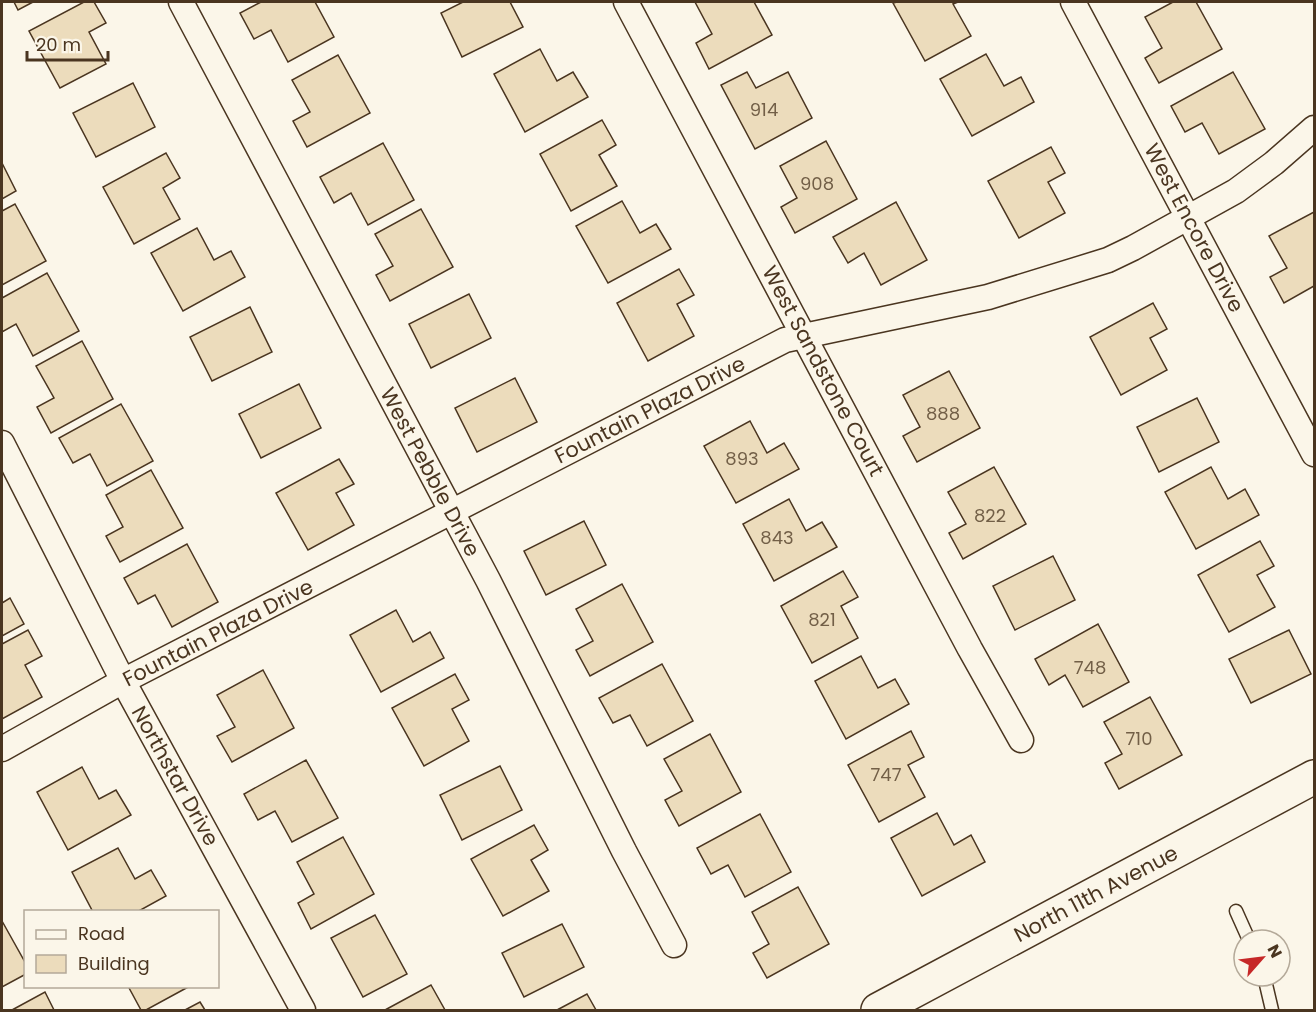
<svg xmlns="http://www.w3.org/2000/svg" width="1316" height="1012" font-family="Poppins,sans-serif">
	<rect width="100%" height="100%" fill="#fbf6e9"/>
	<!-- building -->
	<g fill="#ecdcbc" stroke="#4a3520" stroke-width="1.5">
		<path d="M14,2H33L18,10Z"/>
		<path d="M84,2H94L106,23L89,32L106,64L60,88L29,31Z"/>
		<path d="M261,2H315L334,37L288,62L271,30L254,39L240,13Z"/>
		<path d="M463,2H510L523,27L462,57L441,13Z"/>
		<path d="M695,2H754L772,35L709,69L696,43L712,34Z"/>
		<path d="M897,2H958L953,4L971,36L925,61L893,3Z"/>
		<path d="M1173,2H1196L1222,49L1159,83L1145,58L1162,48L1145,17Z"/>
		<path d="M540,49L557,81L573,72L588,97L525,132L494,74Z"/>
		<path d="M986,54L1004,86L1021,77L1034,102L972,136L940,79Z"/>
		<path d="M338,55L370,113L307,147L293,121L310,112L292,80Z"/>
		<path d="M747,72L756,88L788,72L812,118L755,149L721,85Z"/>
		<path d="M1233,72L1265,129L1219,154L1202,123L1185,132L1171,106Z"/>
		<path d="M133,83L155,127L96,157L73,113Z"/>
		<path d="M602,120L616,145L599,155L617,186L571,211L540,154Z"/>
		<path d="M826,141L857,199L795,233L781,207L797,198L780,166Z"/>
		<path d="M383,143L414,200L368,225L351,193L334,203L320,177Z"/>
		<path d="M1051,147L1065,173L1048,182L1065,213L1019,238L988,181Z"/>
		<path d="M166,153L180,178L163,188L180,219L134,244L103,187Z"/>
		<path d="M2,163L16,191L2,199Z"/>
		<path d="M622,201L640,233L656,224L671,249L608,283L576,226Z"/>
		<path d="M896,202L927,260L881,285L864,253L848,263L833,237Z"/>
		<path d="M15,204L46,261L2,285V211Z"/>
		<path d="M421,209L453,267L390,301L376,275L393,266L375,234Z"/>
		<path d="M1314,212V286L1284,303L1270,277L1287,268L1269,236Z"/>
		<path d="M197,228L214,260L231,251L245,277L183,311L151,253Z"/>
		<path d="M679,269L694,295L677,304L694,336L648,361L617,303Z"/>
		<path d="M47,273L79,331L33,356L16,324L2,332V298Z"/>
		<path d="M469,294L491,338L431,368L409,324Z"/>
		<path d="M1153,303L1167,329L1150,338L1167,370L1121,395L1090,337Z"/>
		<path d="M250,307L272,352L212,381L190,337Z"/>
		<path d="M82,341L113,399L51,433L37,407L54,398L36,366Z"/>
		<path d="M949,371L980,428L917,462L903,436L920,427L903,395Z"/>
		<path d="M515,378L537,422L477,452L455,408Z"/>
		<path d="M299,384L321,428L261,458L239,414Z"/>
		<path d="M1197,398L1219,442L1159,472L1137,427Z"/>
		<path d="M121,404L153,461L107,486L90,454L73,463L59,438Z"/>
		<path d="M750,421L767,453L784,443L799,469L736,503L704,446Z"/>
		<path d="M339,459L354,484L336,493L354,525L308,550L276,493Z"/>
		<path d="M994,467L1026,524L963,559L949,533L966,524L948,492Z"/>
		<path d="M1211,467L1228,499L1245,489L1259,515L1196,549L1165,492Z"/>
		<path d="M151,470L183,528L120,562L106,536L123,527L106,495Z"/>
		<path d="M789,499L806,531L822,522L837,547L774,581L743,524Z"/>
		<path d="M584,521L606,565L546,595L524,551Z"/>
		<path d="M1260,541L1274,566L1257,575L1275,607L1229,632L1198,575Z"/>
		<path d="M187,544L218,602L172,627L155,595L138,604L124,578Z"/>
		<path d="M1053,556L1075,600L1015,630L993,586Z"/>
		<path d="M843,571L858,597L841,606L858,638L812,663L781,606Z"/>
		<path d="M622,584L653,642L590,676L576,650L593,641L576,609Z"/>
		<path d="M10,598L24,624L2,636V603Z"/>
		<path d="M396,610L413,642L430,632L444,658L381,692L350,635Z"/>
		<path d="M1098,624L1129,682L1083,707L1065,675L1049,685L1035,659Z"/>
		<path d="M28,630L42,656L25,665L42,697L2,719V644Z"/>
		<path d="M1289,630L1311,674L1251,703L1229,659Z"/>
		<path d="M861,656L878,688L895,679L909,704L846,739L815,681Z"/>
		<path d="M662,664L693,721L647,746L630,715L613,723L599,698Z"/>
		<path d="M263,670L294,728L232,762L217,736L235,727L217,695Z"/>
		<path d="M455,674L469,700L452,709L469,741L424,766L392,708Z"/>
		<path d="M1150,697L1182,755L1119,789L1105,763L1122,754L1104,722Z"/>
		<path d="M911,731L924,757L908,765L925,797L879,822L848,765Z"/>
		<path d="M710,734L741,792L679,826L665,800L682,791L664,759Z"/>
		<path d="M306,760L338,818L292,842L275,811L258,820L244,794Z"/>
		<path d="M500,766L522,810L462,840L440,795Z"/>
		<path d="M82,767L99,799L116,790L131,815L68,850L37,792Z"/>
		<path d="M937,813L954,845L971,835L985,862L922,896L891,838Z"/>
		<path d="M760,814L791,872L745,897L728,865L711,874L697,848Z"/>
		<path d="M534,825L548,850L531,860L549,891L503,916L471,859Z"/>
		<path d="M343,837L374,894L311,929L298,903L314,894L297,862Z"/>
		<path d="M118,848L135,879L151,870L166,896L137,912H93L72,872Z"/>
		<path d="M798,887L829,944L767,978L753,953L769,944L752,912Z"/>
		<path d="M375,915L407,974L363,997L331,938Z"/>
		<path d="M2,921L26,964V974L2,987Z"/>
		<path d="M562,924L584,967L524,997L502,953Z"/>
		<path d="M431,985L445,1010H385Z"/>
		<path d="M128,986H190L146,1010H141Z"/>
		<path d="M45,992L54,1010H12Z"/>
		<path d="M587,994L596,1010H557Z"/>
		<path d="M200,1002L205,1010H185Z"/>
	</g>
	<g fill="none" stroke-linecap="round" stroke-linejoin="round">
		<defs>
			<g id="lane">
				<path d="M1236,911L1249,940"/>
				<path d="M1264,976L1272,1010"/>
			</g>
			<g id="street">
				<path d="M181,2L488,580L624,851L674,945"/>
				<path d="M626,2L970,649L1021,740"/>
				<path d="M1073,2L1314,454"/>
				<path d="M2,443L123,681L303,1010"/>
				<path d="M2,749L123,681L785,340L988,297L1108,260L1133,248L1236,191L1274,163L1314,128"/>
			</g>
			<path id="secondary" d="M878,1010L1314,777"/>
		</defs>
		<!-- lane casing -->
		<use href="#lane" stroke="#4a3520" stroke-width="15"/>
		<!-- street casing -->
		<use href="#street" stroke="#4a3520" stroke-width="27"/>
		<!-- secondary casing -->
		<use href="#secondary" stroke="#4a3520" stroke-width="36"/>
		<!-- lane -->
		<use href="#lane" stroke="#fbf6e9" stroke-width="12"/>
		<!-- street -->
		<use href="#street" stroke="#fbf6e9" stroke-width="24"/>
		<!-- secondary -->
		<use href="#secondary" stroke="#fbf6e9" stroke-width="33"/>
	</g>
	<g text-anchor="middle" stroke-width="4.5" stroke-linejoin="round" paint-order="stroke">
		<!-- number labels -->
		<g font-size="18" fill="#725f47">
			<text x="764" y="116">914</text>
			<text x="817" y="190">908</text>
			<text x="943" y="420">888</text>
			<text x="742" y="465">893</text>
			<text x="990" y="522">822</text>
			<text x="777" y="544">843</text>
			<text x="822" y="626">821</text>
			<text x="1090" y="674">748</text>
			<text x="1139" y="745">710</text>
			<text x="886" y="781">747</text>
		</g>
		<!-- street labels -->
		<g font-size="21" fill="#4a3520" stroke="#fbf6e9">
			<text transform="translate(1194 228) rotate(62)" y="7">West Encore Drive</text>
			<text transform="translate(823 371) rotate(62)" y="7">West Sandstone Court</text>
			<text transform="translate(650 410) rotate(-27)" y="7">Fountain Plaza Drive</text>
			<text transform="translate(430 472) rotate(62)" y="7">West Pebble Drive</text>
			<text transform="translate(218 633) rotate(-27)" y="7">Fountain Plaza Drive</text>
			<text transform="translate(175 776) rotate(61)" y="7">Northstar Drive</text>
			<text transform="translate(1096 894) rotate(-28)" y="7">North 11th Avenue</text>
		</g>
	</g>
	<!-- border -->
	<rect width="1316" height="1012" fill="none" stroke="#4a3520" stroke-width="6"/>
	<!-- legend -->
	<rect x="24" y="910" width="195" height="78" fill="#fbf6e9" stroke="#b4a999" stroke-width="1.5"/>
	<rect x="36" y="930" width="30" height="9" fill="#fbf6e9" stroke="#b4a999" stroke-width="1.5"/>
	<text x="78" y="940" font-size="18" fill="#4a3520">Road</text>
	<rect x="36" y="955" width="30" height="18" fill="#ecdcbc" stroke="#b4a999" stroke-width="1.5"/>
	<text x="78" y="970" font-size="18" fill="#4a3520">Building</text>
	<!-- north arrow -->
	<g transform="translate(1262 958) rotate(62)"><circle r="28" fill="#fbf6e9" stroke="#b4a999" stroke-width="1.5"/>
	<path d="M0-4.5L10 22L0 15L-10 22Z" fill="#c62828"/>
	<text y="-9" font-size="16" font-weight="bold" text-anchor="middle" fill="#4a3520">N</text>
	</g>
	<!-- scale -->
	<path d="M27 51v9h81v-9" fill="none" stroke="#4a3520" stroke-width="3"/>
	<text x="36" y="51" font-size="18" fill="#4a3520" stroke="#fbf6e9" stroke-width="4.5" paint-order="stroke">20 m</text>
</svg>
